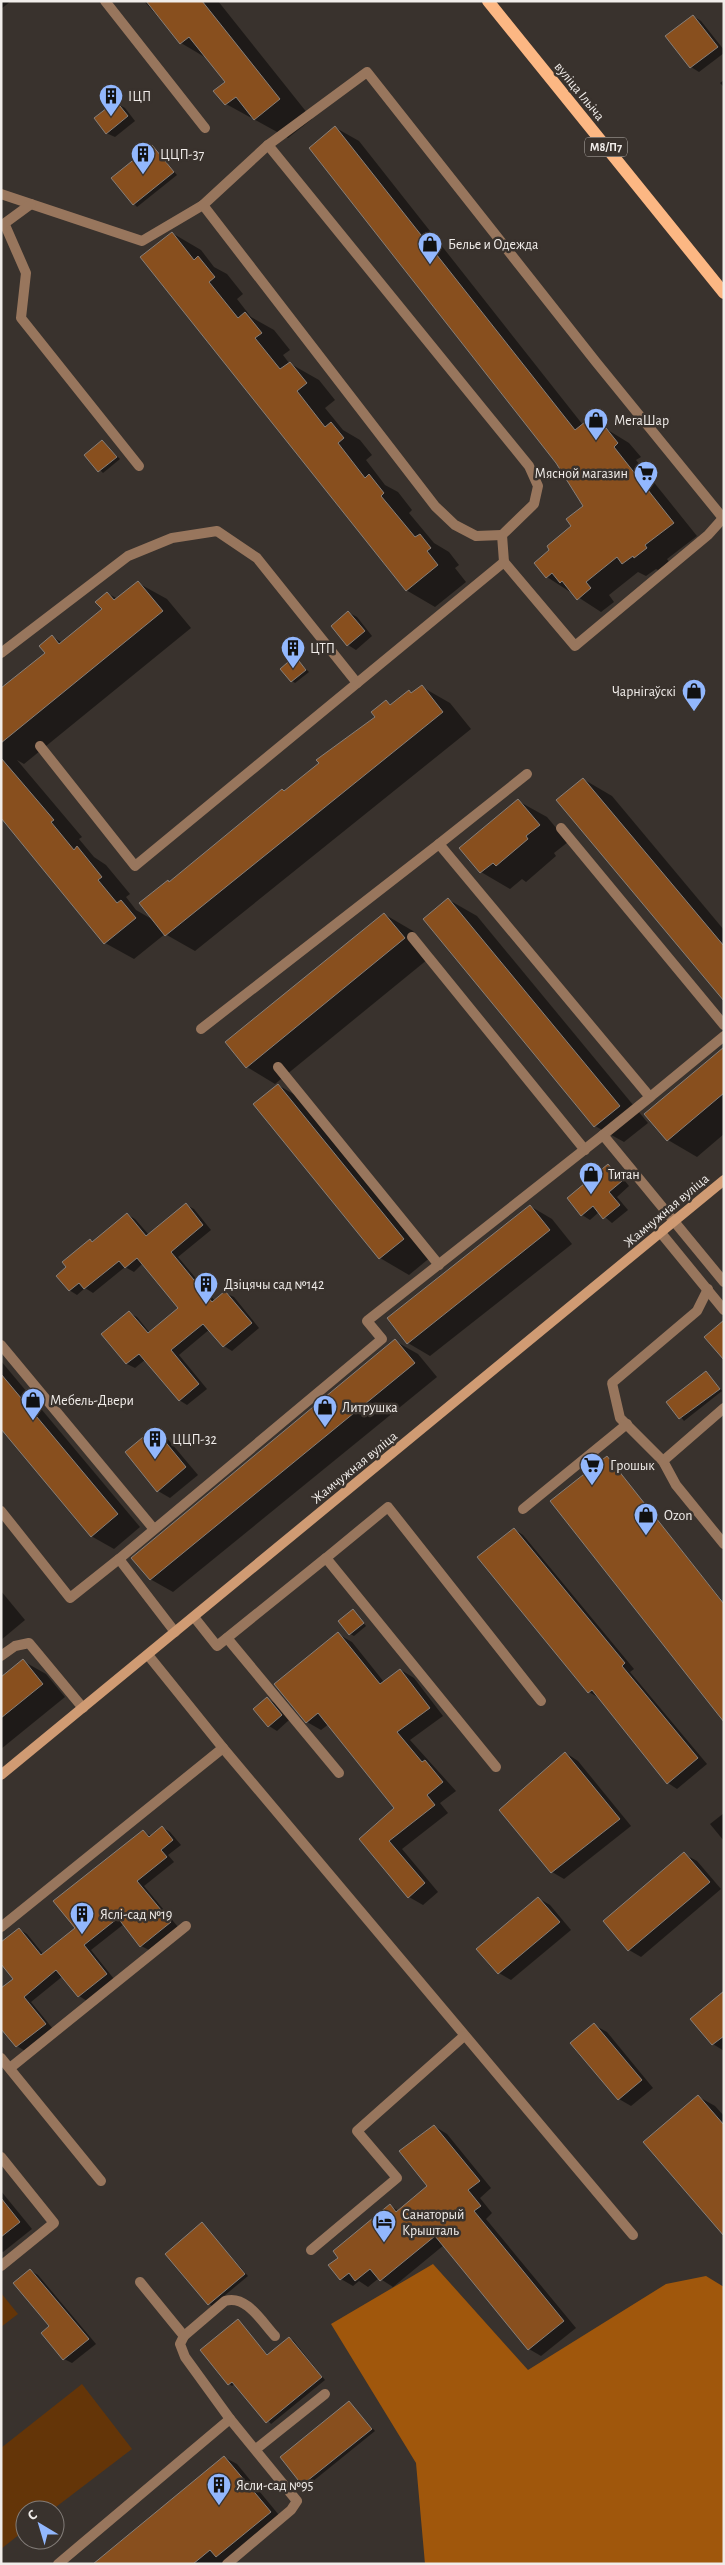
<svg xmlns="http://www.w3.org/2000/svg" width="725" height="2565" font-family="'Alegreya Sans',sans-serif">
	<rect width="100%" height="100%" fill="#39322d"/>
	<!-- green -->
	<g fill="#643508">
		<path d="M1,2293L18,2314L1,2327Z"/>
		<path d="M82,2384L132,2449L52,2510H25V2530L1,2549V2448Z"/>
	</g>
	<!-- forest -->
	<path fill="#a0570c" d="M433,2264L528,2370L666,2284L706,2276L724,2287V2564H425L416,2463L331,2324Z"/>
	<!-- shadow -->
	<g fill="#0007">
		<path d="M1,1H11L1,9Z"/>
		<path d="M144,1H218L312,119L288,138L226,104V82L208,59L181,43Z"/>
		<path d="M693,16L701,21L724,50V53L699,72L691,67Z"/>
		<path d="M724,80V87L720,83Z"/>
		<path d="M116,103L125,108L135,121L115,137L106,133Z"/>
		<path d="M336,128L359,141L583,425L590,419L629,443L641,457L636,460L697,536L667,559L669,562L658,570L656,569L646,576L638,572L609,595L614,602L601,612L547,577L536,563L573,527L584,506Z"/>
		<path d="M152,146L177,175L137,207L112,178Z"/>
		<path d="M172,233L201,250L214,267L227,274L243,294L237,299L251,317L274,330L290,350L283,355L289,363L319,380L335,400L325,408L343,430L360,440L372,455L366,460L385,485L398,492L412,510L409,513L434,543L449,552L459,565L455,568L466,582L435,607L406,590Z"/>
		<path d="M102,441L120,459L103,473L85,455Z"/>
		<path d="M138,583L167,599L191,628L24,764L17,760L82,837L79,839L94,857L106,865L130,894L126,897L136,910L155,921L170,883L377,717L386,702L392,705L409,692L413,694L422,687L450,703L471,729L195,951L165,934L134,959L105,943L1,816V684L6,686L46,653L52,637L63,643L104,610L107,593L118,599Z"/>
		<path d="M348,612L357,617L372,636L356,650L348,645L332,626Z"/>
		<path d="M295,658L309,672L295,683L292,681Z"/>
		<path d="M583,779L612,796L724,930V999Z"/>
		<path d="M518,801L547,817L568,842L554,853L556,856L526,882L522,879L510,889L481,872L461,848Z"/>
		<path d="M449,900L477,916L648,1123L624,1142L595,1126Z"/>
		<path d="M384,914L413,931L433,955L275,1084L247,1067Z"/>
		<path d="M724,1048V1134L697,1157L668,1140L646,1114Z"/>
		<path d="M278,1085L307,1102L432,1256L409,1275L380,1258L255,1104Z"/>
		<path d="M609,1166L617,1171L629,1186L617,1197L628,1210L612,1223L599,1212L590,1220L582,1215Z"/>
		<path d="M186,1205L194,1209L211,1230L178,1257L215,1301L225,1293L234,1297L259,1328L232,1351L224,1346L210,1329L179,1355L207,1389L187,1405L179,1400L146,1359L135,1368L127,1364L103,1334L129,1313L137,1317L150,1333L180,1308L143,1263L134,1272L125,1267L93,1293L85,1288L77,1295L69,1290L68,1268L90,1240L94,1242L127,1214L135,1219L149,1235Z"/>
		<path d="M530,1206L552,1219L572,1244L430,1356L408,1343Z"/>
		<path d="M395,1341L418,1354L437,1377L173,1592L150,1579Z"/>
		<path d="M1,1361L140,1527L114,1549L91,1536L1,1428Z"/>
		<path d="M706,1373L722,1391L684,1421L668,1402Z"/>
		<path d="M154,1430L166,1437L198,1475L170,1498L158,1491Z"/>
		<path d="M607,1458L724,1603V1720Z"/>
		<path d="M514,1529L523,1535L634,1669L630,1672L707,1764L677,1789L668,1783L599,1698L589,1692L479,1558Z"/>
		<path d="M1,1591L25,1620L1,1640Z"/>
		<path d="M353,1611L366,1626L354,1636L350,1634Z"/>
		<path d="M338,1634L352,1642L384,1682L401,1670L414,1678L443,1716L410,1740L456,1791L440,1803L448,1813L402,1849L438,1892L423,1905L409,1897L361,1839L396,1808L329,1724L321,1730L307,1722Z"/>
		<path d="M23,1661L46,1674L65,1697L1,1749V1679Z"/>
		<path d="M267,1699L276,1704L289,1720L277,1731L269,1726Z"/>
		<path d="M566,1753L578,1761L631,1826L564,1879L552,1872Z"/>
		<path d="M724,1813V1841L710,1824Z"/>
		<path d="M162,1827L170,1832L181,1845L168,1855L174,1862L144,1886L178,1927L149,1950L141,1946L124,1924L91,1950L114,1979L87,2001L79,1996L63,1976L31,2002L53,2029L25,2051L17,2046L1,2027L15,1979L19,1929L27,1934L44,1955L77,1928L143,1831L151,1836Z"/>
		<path d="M684,1854L697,1861L721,1889L641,1957L629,1950Z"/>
		<path d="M538,1898L550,1905L571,1930L511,1980L499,1973Z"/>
		<path d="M724,1993V2051L713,2044L692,2019Z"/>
		<path d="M594,2025L607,2032L653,2088L631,2106L619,2099Z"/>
		<path d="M699,2097L715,2106L724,2116V2234Z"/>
		<path d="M434,2126L447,2134L491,2188L480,2198L492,2213L486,2219L576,2328L541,2356L529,2349L444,2245L393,2287L379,2278L368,2287L359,2281L353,2286L341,2279L340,2258L390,2206L399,2211L429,2186Z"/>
		<path d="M1,2191L32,2229L3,2252L1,2251Z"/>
		<path d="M202,2224L248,2276L212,2306L209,2304Z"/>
		<path d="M30,2270L38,2275L96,2344L72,2363L64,2359Z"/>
		<path d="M238,2321L268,2355L289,2338L293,2340L325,2380L271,2424L235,2384L232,2386L229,2384Z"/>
		<path d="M349,2403L375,2431L307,2486L303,2484Z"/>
		<path d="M224,2457L237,2464L283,2520L228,2564H94Z"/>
	</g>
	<!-- building -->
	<g fill="#884f1e" stroke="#877f79">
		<path d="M146,1H202L280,99L254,120L236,97L225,105L213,91L225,82L189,37L180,44Z"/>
		<path d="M693,15L718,47L690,68L665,36Z"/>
		<path d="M116,101L128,116L106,134L94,118Z"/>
		<path d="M335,126L575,430L590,418L602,431L606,428L618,443L614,447L674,523L645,545L647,548L634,558L633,556L622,564L617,557L586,582L591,588L577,600L562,581L560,583L552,573L546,578L534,563L549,550L547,546L571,526L566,519L583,506L556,463L309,148Z"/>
		<path d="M152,145L174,172L133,205L111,178Z"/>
		<path d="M172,232L194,260L198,256L215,277L209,282L238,318L245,312L262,333L255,338L280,369L290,362L307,383L297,391L325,427L331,422L344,438L338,443L365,478L369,474L384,493L381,496L415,537L420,534L431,548L427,551L438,565L406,591L140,257Z"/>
		<path d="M102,440L117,457L98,472L84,455Z"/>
		<path d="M138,581L163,611L1,743V688L45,653L39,646L52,635L59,644L102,609L95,602L107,592L114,600Z"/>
		<path d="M348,611L365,631L347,646L331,626Z"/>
		<path d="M295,656L306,670L291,682L280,669Z"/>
		<path d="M422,685L443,712L165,936L139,903L168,880L169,882L282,789L284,791L319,763L316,760L375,717L371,712L386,700L390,705L409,690L411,693Z"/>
		<path d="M1,758L54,820L51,822L74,850L77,846L102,877L98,880L117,903L121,900L136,918L104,944L1,818Z"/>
		<path d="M583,778L724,946V1001L556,800Z"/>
		<path d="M518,799L540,825L526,836L528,839L496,866L493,863L480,873L459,848Z"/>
		<path d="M448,898L620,1106L594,1127L423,919Z"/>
		<path d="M384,913L405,938L246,1068L225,1042Z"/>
		<path d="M724,1047V1093L667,1141L644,1114Z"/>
		<path d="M278,1084L404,1239L379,1259L253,1104Z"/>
		<path d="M608,1164L622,1181L609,1192L620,1205L603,1219L593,1206L581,1216L567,1198Z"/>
		<path d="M186,1203L203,1225L171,1252L212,1302L225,1291L252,1323L223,1347L203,1324L171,1350L199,1384L179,1401L139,1354L126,1364L101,1334L129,1311L148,1333L178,1308L137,1258L125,1268L119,1261L84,1289L79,1283L69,1291L56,1276L66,1267L62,1262L90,1239L92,1242L127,1213L146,1236Z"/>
		<path d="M530,1205L550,1230L407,1344L387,1318Z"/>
		<path d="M724,1320V1360L704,1337Z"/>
		<path d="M395,1339L415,1363L150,1580L131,1558Z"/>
		<path d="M706,1371L720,1389L679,1419L666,1402Z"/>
		<path d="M1,1374L118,1514L91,1537L1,1429Z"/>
		<path d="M154,1428L186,1467L157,1492L125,1452Z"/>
		<path d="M607,1456L724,1604V1722L550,1501Z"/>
		<path d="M514,1528L625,1663L622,1666L698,1758L667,1784L592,1690L588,1693L477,1557Z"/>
		<path d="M353,1609L364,1623L349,1635L338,1621Z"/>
		<path d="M338,1632L380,1684L400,1669L430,1708L397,1732L422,1762L425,1760L443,1782L427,1795L435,1805L389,1841L425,1883L408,1898L359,1839L394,1808L318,1713L306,1723L274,1684Z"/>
		<path d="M23,1659L43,1684L1,1718V1677Z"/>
		<path d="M267,1697L282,1715L268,1727L253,1709Z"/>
		<path d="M565,1752L620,1819L551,1873L499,1810Z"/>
		<path d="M162,1826L173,1840L161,1850L167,1857L137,1881L171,1922L140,1947L118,1918L84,1945L107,1974L78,1997L56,1970L24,1997L46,2024L16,2047L1,2029V1988L13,1979L1,1964V1942L19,1928L41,1955L75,1928L53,1901L143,1830L149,1837Z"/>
		<path d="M684,1852L710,1882L628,1951L603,1921Z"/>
		<path d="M538,1897L560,1922L498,1974L476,1949Z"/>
		<path d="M724,1991V2036L712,2045L690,2019Z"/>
		<path d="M594,2023L642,2080L618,2100L570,2043Z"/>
		<path d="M698,2095L724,2125V2236L643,2142Z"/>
		<path d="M434,2125L480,2181L468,2190L481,2206L474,2211L564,2321L528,2350L435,2236L380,2281L370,2269L355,2281L349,2273L340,2280L328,2265L338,2258L333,2251L390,2204L396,2212L427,2186L399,2151Z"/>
		<path d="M1,2198L20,2222L1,2237Z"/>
		<path d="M202,2222L245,2274L208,2305L165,2254Z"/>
		<path d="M30,2269L89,2339L63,2360L41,2333L49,2326L13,2283Z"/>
		<path d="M238,2319L267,2355L289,2337L322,2377L266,2423L232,2382L228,2385L200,2350Z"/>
		<path d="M349,2401L372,2429L302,2485L280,2457Z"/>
		<path d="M224,2456L271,2512L216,2557L210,2550L193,2564H93Z"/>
	</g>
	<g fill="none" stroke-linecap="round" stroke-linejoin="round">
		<!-- service -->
		<g stroke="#98765d" stroke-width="10">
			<path d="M105,1L205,128"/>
			<path d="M268,145L529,466L538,486L534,504L502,535L504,562"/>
			<path d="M1,194L142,241L203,205"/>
			<path d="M5,225L26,273L21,318L139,466"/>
			<path d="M1,226L31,204"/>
			<path d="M502,535L476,536L455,525L435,506L203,205L268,145L367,72L596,362L723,518"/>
			<path d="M1,653L128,556L172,538L217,531L257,558L357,683"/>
			<path d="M40,746L135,866L504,562L575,646L708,535L724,517"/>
			<path d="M561,828L724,1025"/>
			<path d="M439,844L527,774"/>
			<path d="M412,937L585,1150"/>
			<path d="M201,1029L439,844L650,1097L603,1135"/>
			<path d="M278,1067L439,1265"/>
			<path d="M650,1097L724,1036"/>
			<path d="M661,1233L724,1310"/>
			<path d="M1,1345L153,1528"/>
			<path d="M724,1408L663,1461L676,1485L724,1544"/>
			<path d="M663,1461L620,1418L612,1383L697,1311L708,1289"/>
			<path d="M523,1509L627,1424"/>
			<path d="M1,1511L70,1598L119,1559"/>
			<path d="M326,1558L388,1507L541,1701"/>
			<path d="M194,1617L217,1646L326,1558L496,1767"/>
			<path d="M175,1632L119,1559L382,1339L367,1321L603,1135L724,1282"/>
			<path d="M227,1638L339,1773"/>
			<path d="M148,1655L223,1748L633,2235"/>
			<path d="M1,1656L15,1646L29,1643L83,1708"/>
			<path d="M1,1927L223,1748"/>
			<path d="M1,2058L101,2181"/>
			<path d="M10,2068L186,1926"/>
			<path d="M1,2157L54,2223L1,2266"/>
			<path d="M311,2250L397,2178L357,2131L464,2036"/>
			<path d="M140,2282L184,2336"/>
			<path d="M230,2419L185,2357L180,2344L184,2336L225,2301C246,2294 262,2322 275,2336"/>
			<path d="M256,2449L325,2394"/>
			<path d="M58,2564L230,2419L297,2501L291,2510L227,2564"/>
		</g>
		<!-- secondary -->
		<path stroke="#d09b73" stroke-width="10" d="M1,1775L724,1180"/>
		<!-- primary -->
		<path stroke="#fcb783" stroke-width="12" d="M488,1L724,293"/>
	</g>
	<!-- icons -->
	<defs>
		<symbol id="building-pin" viewBox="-11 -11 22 30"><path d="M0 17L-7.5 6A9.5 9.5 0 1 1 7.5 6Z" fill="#92b7fd" stroke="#39322d"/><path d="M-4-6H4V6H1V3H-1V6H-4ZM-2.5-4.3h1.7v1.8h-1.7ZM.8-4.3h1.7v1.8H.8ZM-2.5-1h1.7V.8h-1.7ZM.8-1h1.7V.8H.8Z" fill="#111"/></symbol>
		<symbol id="shop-pin" viewBox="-11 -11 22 30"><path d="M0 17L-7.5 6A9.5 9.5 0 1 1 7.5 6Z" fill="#92b7fd" stroke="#39322d"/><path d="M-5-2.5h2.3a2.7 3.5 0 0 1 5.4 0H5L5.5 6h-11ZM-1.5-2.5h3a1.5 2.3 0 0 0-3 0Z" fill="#111"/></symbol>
		<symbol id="supermarket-pin" viewBox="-11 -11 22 30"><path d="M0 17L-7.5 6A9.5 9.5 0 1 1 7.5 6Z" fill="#92b7fd" stroke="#39322d"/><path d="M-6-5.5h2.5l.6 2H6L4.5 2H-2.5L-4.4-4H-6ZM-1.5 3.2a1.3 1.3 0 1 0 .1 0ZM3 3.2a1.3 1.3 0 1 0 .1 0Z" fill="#111"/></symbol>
		<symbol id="hotel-pin" viewBox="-11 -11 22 30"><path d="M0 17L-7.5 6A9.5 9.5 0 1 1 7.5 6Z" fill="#92b7fd" stroke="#39322d"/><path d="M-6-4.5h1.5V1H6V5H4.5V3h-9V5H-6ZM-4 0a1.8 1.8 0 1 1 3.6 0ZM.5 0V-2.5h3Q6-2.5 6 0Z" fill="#111"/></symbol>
	</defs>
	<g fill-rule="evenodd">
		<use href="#building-pin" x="97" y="82" width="28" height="38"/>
		<use href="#building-pin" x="129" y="140" width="28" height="38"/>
		<use href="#shop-pin" x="416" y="230" width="28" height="38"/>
		<use href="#shop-pin" x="582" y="406" width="28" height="38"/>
		<use href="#supermarket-pin" x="632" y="459" width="28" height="38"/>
		<use href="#building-pin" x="279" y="634" width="28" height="38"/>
		<use href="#shop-pin" x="680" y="677" width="28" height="38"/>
		<use href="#shop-pin" x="577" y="1160" width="28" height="38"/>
		<use href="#building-pin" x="192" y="1270" width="28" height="38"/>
		<use href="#shop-pin" x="19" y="1386" width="28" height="38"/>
		<use href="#shop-pin" x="311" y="1393" width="28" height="38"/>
		<use href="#building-pin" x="141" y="1425" width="28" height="38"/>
		<use href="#supermarket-pin" x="578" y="1451" width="28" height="38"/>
		<use href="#shop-pin" x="632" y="1501" width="28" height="38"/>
		<use href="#building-pin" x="68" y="1900" width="28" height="38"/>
		<use href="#hotel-pin" x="370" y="2208" width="28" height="38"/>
		<use href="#building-pin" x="205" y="2471" width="28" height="38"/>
	</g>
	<g text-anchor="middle" stroke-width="5" stroke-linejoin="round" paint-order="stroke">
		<!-- shield labels -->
		<rect fill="#39322d" stroke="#bab5b1" stroke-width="1" x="585" y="137.5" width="42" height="19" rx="4"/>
		<g font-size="12" font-weight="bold" fill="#f1edea">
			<text x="606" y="151">М8/П7</text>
		</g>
		<!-- street labels -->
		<g font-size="14" fill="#f1edea" stroke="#39322d">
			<text transform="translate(580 91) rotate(51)" y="5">вуліца Ільіча</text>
			<text transform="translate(666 1210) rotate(-40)" y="5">Жамчужная вуліца</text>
			<text transform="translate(354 1467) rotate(-39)" y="5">Жамчужная вуліца</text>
		</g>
		<!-- poi labels -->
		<g font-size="14" fill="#f1edea" stroke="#39322d" text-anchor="start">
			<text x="128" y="101">ІЦП</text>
			<text x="160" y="159">ЦЦП-37</text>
			<text x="448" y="249">Белье и Одежда</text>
			<text x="614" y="425">МегаШар</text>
			<text x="628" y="478" text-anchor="end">Мясной магазин</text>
			<text x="310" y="653">ЦТП</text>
			<text x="676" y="696" text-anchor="end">Чарнігаўскі</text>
			<text x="608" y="1179">Титан</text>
			<text x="224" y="1289">Дзіцячы сад №142</text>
			<text x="50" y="1405">Мебель-Двери</text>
			<text x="342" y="1412">Литрушка</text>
			<text x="172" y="1444">ЦЦП-32</text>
			<text x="610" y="1470">Грошык</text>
			<text x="664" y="1520">Ozon</text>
			<text x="100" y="1919">Яслі-сад №19</text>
			<text x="402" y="2219">Санаторый<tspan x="402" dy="16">Крышталь</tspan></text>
			<text x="236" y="2490">Ясли-сад №95</text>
		</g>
	</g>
	<!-- border -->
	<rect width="725" height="2565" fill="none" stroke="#f1edea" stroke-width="5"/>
	<!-- north arrow -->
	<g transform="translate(40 2525) rotate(322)"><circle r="24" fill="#39322d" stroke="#837d79"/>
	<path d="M0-4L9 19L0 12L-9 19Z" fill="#92b7fd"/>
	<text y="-8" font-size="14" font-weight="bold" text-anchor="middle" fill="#f1edea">С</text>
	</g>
</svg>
